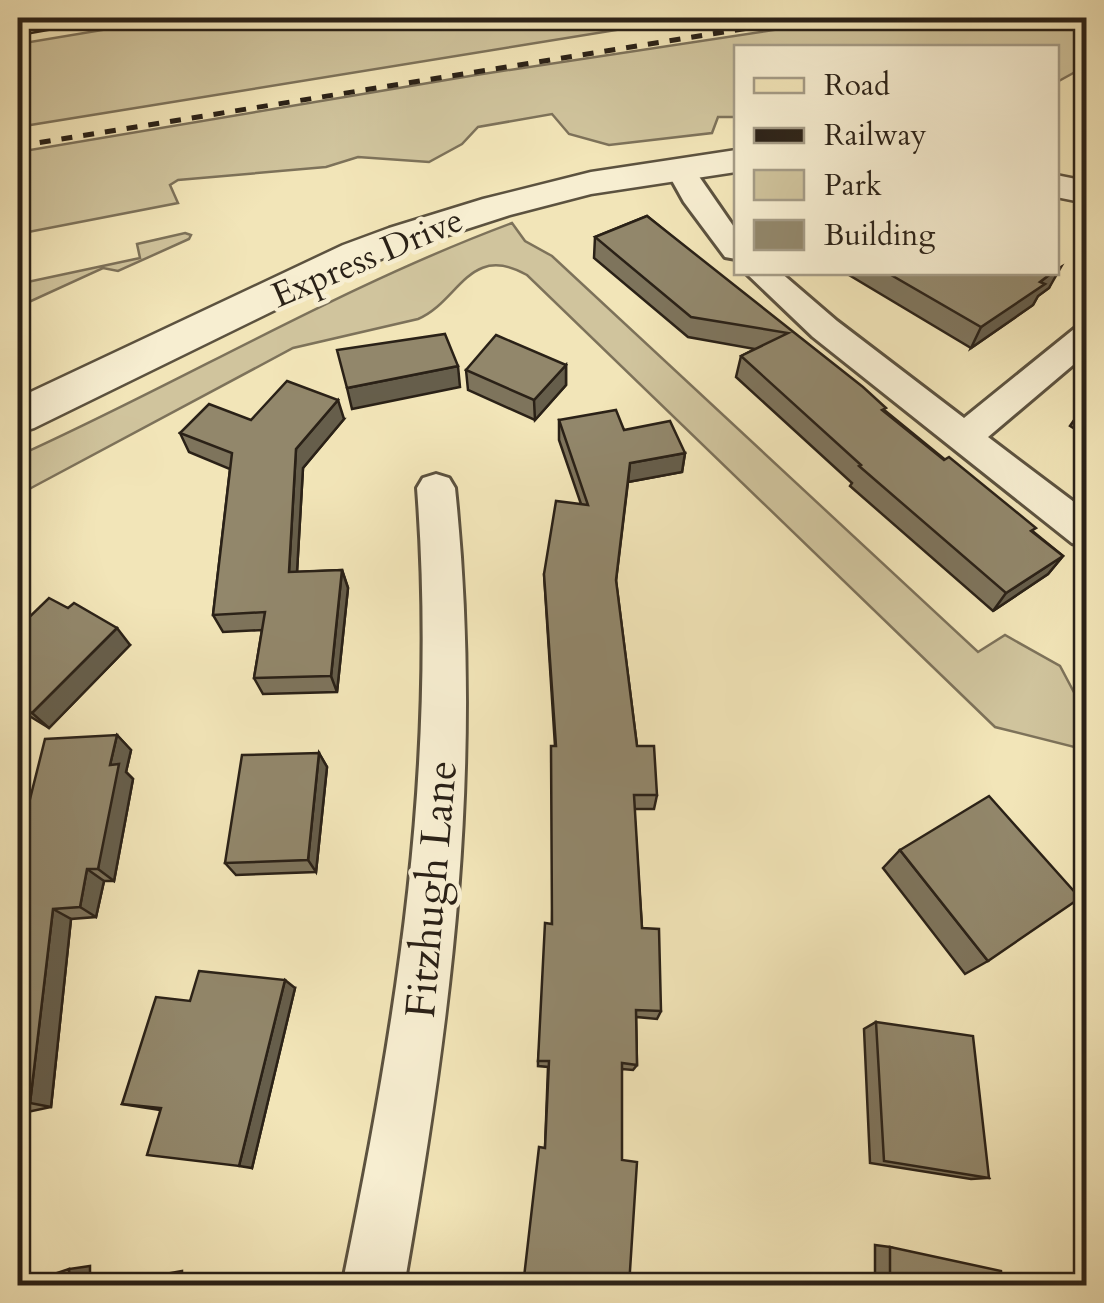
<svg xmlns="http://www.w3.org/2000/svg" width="1104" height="1303" font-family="Cardo,serif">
	<rect width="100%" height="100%" fill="#f2e5b8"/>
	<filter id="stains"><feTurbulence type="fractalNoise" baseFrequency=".002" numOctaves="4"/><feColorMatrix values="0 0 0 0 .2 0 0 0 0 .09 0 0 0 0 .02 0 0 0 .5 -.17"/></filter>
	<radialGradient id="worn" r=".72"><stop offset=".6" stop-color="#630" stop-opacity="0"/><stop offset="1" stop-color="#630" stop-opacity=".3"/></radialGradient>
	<!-- green -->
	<g fill="#d0c49d" stroke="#7d725a" stroke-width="2.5">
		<path d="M174,18H690L18,127V44Z"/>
		<path d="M853,18H1086V66L1057,82L1056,48H736V117H718L712,133L609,145L569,134L552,114L478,127L462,144L429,162L358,157L326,167L178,180L170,185L178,203L18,234V152L476,75Z"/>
		<path d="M512,223L525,241L552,256L978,652L1005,635L1060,666L1077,698L1086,704V750L995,727L527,275C469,242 459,302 418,319L293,348L18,495V456C184,381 340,287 512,223Z"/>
		<path d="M185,233L191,235L189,239L118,271L103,268L18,307V284L140,258L137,244Z"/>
	</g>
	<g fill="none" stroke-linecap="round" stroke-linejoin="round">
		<defs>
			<g id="minor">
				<path d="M679,160L689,162L736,230V259L725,257L684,202L665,168Z"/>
				<path d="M745,272H780L837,321L964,418L1074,329L1086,326V354L988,437L1086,511V547L1072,543L813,337Z"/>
				<path d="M436,474L449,478L455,488C484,765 452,1013 404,1286H342C398,1014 438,766 417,488L423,478Z"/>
			</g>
			<g id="tertiary">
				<path d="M736,150V172L591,194L510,215L417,245L371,263L34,428L18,433V398L343,245L389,228L483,199L591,172Z"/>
				<path d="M1056,175L1086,181V203L1056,197Z"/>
			</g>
			<path id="primary" d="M18,18H78L74,24L18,34Z"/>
		</defs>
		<!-- minor casing -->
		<use href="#minor" stroke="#5c523f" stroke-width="6"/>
		<!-- tertiary casing -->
		<use href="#tertiary" stroke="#5c523f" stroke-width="5"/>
		<!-- primary casing -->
		<use href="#primary" stroke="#2a2117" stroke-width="5"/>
		<!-- minor -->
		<use href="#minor" fill="#f7eed1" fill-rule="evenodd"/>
		<!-- tertiary -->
		<use href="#tertiary" fill="#f7eed1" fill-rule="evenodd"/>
		<!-- primary -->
		<use href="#primary" fill="#f2e5b8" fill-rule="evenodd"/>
		<!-- rail -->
		<path stroke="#2a2117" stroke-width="5" stroke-dasharray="11 11" stroke-linecap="butt" d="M18,146L810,18"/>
	</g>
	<!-- wall -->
	<g fill="#7e745c" stroke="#2a2117" stroke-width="2.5">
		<path d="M647,216L1063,556L1048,574L993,611L850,486L852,483L736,377L741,356L755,349L688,337L594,258L595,237Z"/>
		<path d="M844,272H1056L1049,288L1038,296L1033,305L971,348Z"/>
		<path d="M566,365V385L535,420L468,390L466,370Z"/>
		<path d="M1086,403V436L1070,426Z"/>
		<path d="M344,419L303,468L297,572L342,570L348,588L337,692L263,694L254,678L262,630L223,632L213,615L230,469L189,452L180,433L251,420Z"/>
		<path d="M559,420L624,430L685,453L682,472L628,482L616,581L637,746L657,795L654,809H634L642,928L661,1011L657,1019L636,1017L637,1065L633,1070L622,1069L545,1148L548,1067L538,1066V1061L552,924L555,746L544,574L581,504L559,440Z"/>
		<path d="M68,608L130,645L49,728L18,709V628Z"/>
		<path d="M117,735L131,750L126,772L133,779L114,881H104L96,917L71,919L51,1107L18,1114V916L25,886L18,881V847Z"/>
		<path d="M319,753L327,767L316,872L236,875L225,863Z"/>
		<path d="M900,850L988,961L965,974L883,868Z"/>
		<path d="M295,988L252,1168L160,1110L122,1104L190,1001Z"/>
		<path d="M876,1022L989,1178L971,1179L870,1163L864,1029Z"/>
		<path d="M875,1245L890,1247L1002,1286H875Z"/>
	</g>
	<!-- shaded-wall -->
	<g fill="#665e4b" stroke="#2a2117" stroke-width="2.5">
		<path d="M1061,267L1049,288L1038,296L1033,305L971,348L981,327L1053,272H1056V270Z"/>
		<path d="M566,365V385L535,420L534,400Z"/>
		<path d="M458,366L460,387L352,409L347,388Z"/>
		<path d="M338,400L344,419L303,468L296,589L289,572L296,449Z"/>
		<path d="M685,453L682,472L628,482L630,463Z"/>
		<path d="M1063,556L1048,574L993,611L1006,593Z"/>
		<path d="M342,570L348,588L337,692L331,676Z"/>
		<path d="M117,628L130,645L49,728L32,713Z"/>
		<path d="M117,735L131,750L126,772L133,779L114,881L98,869L110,765Z"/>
		<path d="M319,753L327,767L316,872L308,860Z"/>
		<path d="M87,869L104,881L96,917L80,907Z"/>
		<path d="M53,909L71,919L51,1107L30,1103Z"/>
		<path d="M285,980L295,988L252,1168L239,1166Z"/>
		<path d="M90,1266V1286H69V1269Z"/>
		<path d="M182,1271V1286H166L165,1274Z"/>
	</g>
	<!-- building -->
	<g fill="#92876b" stroke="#2a2117" stroke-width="2.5">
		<path d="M647,216L863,387L886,408L882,410L944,460L949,457L1036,528L1031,531L1063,556L1006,593L859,466L861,465L741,356L788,333L691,317L595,237Z"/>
		<path d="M886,272H1053L1040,282L1045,284L981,327Z"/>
		<path d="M445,334L458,366L347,388L337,350Z"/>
		<path d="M496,335L566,365L534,400L466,370Z"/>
		<path d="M287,381L338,400L296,449L289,572L342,570L331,676L254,678L265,612L213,615L232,453L180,433L209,404L251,420Z"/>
		<path d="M616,410L624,430L670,421L685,453L630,463L616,580L637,746H654L657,795H634L642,928L659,929L661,1011L636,1010L637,1065L622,1063V1160L637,1162L629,1286H523L539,1147L545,1148L549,1061H538L545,923L552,924L551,746H556L544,574L556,501L588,505L559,420Z"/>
		<path d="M49,598L68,608L74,603L117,628L32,713L18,704V628Z"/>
		<path d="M117,735L110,765L119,764L98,869H87L80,907L53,909L30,1103L18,1106V916L28,876H18V847L45,739Z"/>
		<path d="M319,753L308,860L225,863L242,755Z"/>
		<path d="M989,796L1080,898L988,961L900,850Z"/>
		<path d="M199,971L285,980L239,1166L147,1155L161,1108L122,1104L156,997L190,1001Z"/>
		<path d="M876,1022L973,1036L989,1178L884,1161Z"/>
		<path d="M890,1247L1001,1271L1002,1286H890Z"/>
		<path d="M69,1269V1286H18Z"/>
		<path d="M165,1274L166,1286H130Z"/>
	</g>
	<g text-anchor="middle" stroke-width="9" stroke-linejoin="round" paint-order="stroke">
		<!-- far-street labels -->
		<g font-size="35" fill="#2a2117" stroke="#f7eed1">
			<text transform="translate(367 257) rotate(-23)" y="12">Express Drive</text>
		</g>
		<!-- street labels -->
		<g font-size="42" fill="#2a2117" stroke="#f7eed1">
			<text transform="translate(430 889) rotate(-85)" y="15">Fitzhugh Lane</text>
		</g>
	</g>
	<!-- margin -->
	<rect width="1104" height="1303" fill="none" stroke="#f2e5b8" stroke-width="60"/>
	<rect x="20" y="20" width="1064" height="1263" fill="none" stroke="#2a2117" stroke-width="5"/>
	<rect x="30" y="30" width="1044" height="1243" fill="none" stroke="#2a2117" stroke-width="2.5"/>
	<!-- legend -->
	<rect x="734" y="45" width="325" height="230" fill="#f7eed1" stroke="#a59c87" stroke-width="2.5"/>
	<rect x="754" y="78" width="50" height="15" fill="#f2e5b8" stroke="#a59c87" stroke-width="2.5"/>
	<text x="824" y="95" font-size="30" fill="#2a2117">Road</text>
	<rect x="754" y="128" width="50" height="15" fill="#2a2117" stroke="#a59c87" stroke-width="2.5"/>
	<text x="824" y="145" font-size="30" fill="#2a2117">Railway</text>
	<rect x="754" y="170" width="50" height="30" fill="#d0c49d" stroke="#a59c87" stroke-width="2.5"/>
	<text x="824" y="195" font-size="30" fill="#2a2117">Park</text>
	<rect x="754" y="220" width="50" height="30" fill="#92876b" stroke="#a59c87" stroke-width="2.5"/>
	<text x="824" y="245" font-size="30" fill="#2a2117">Building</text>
	<rect width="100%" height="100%" filter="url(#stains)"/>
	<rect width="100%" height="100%" fill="url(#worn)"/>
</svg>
